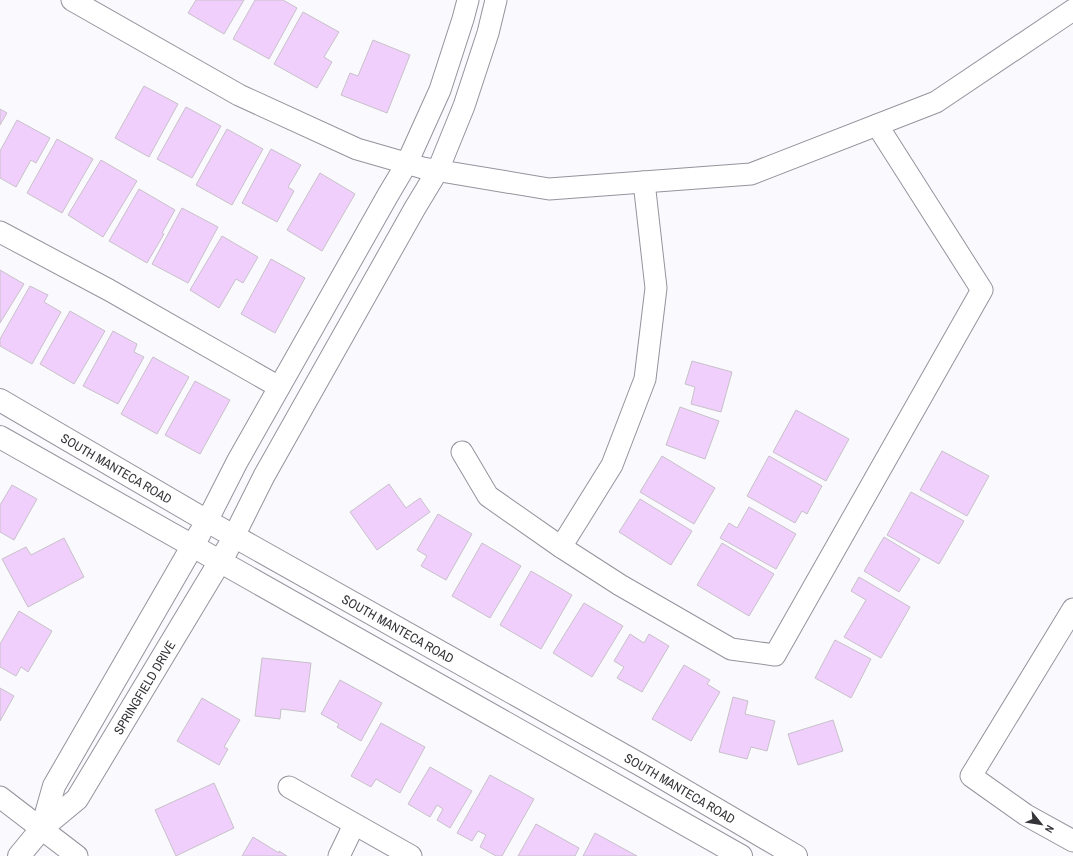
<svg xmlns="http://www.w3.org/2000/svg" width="1073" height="856" font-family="'Archivo Narrow',sans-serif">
	<rect width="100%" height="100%" fill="#fafafe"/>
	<!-- building -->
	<g fill="#f1cffc" stroke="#c7c1c9">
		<path d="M196,0H244L224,34L188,13Z"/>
		<path d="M255,0H283L297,8L269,59L233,39Z"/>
		<path d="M303,12L339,32L324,57L332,62L317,88L274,64Z"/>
		<path d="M373,40L410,55L387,113L341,95L350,73L358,76Z"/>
		<path d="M144,86L178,104L149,157L115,138Z"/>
		<path d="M186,107L221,126L192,178L157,159Z"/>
		<path d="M0,109L7,113L0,125Z"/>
		<path d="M17,120L50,138L36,163L31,160L16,187L0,178V151Z"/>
		<path d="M227,129L263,149L232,205L196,185Z"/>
		<path d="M57,139L93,159L62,213L27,193Z"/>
		<path d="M271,149L301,165L288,187L294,191L277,222L242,203Z"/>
		<path d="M101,160L137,181L103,237L68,215Z"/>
		<path d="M320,173L355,194L322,251L287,230Z"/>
		<path d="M139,189L175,210L162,233L164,234L147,263L109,241Z"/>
		<path d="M182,208L218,227L188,283L152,264Z"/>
		<path d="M222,236L258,257L243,283L236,279L219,308L190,290Z"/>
		<path d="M271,259L305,278L275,333L241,314Z"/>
		<path d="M0,270L24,284L0,323Z"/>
		<path d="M30,286L48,295L44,302L61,312L32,364L0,346V339Z"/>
		<path d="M70,311L105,331L74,384L40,364Z"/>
		<path d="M113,331L137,344L134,352L144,357L118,404L83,386Z"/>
		<path d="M153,357L189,377L157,434L121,414Z"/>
		<path d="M692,361L732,372L721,412L691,404L695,387L685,384Z"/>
		<path d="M195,381L230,400L200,454L165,435Z"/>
		<path d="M680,407L719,421L705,459L666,445Z"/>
		<path d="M796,410L849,439L826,481L773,452Z"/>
		<path d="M942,451L989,476L967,516L920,490Z"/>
		<path d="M662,456L715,488L694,524L640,492Z"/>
		<path d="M769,456L822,486L807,514L802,511L795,523L747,496Z"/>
		<path d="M389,484L406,508L420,498L430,512L377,550L350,512Z"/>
		<path d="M12,485L37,499L14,540L0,532V505Z"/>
		<path d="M911,492L964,521L939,564L887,535Z"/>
		<path d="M640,499L692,531L671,565L619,532Z"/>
		<path d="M749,507L796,534L776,569L720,538L729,523L737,528Z"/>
		<path d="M438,514L472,534L446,580L421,566L427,556L417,550Z"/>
		<path d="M884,537L920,559L899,592L864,571Z"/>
		<path d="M64,538L84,577L28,607L2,559L26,547L31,555Z"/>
		<path d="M482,543L521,566L490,618L452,596Z"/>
		<path d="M722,543L774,574L749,616L697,585Z"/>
		<path d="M531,571L572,595L541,649L500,625Z"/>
		<path d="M859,577L910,607L881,658L844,637L866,600L851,591Z"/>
		<path d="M584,603L623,626L592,677L553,653Z"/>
		<path d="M19,611L52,631L28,672L21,667L16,676L0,667V644Z"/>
		<path d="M630,634L644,643L649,634L669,646L642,692L617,678L624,667L614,661Z"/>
		<path d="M835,640L871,659L851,698L815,678Z"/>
		<path d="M262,658L311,663L305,712L281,709L280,719L255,716Z"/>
		<path d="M684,665L710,680L707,684L720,692L691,741L652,719Z"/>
		<path d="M340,680L382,703L361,741L337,727L339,724L321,714Z"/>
		<path d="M0,688L14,696L0,721Z"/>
		<path d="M733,697L748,701L745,714L775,721L767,751L751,747L747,759L719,752Z"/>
		<path d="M202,698L240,720L224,747L228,749L219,765L177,741Z"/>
		<path d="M833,720L843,751L798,765L788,734Z"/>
		<path d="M381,723L425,747L400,793L376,779L371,787L351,776Z"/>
		<path d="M430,767L472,791L450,828L437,820L443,809L437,805L430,817L408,804Z"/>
		<path d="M490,775L534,799L502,856H496L480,847L486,835L478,831L472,841L457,833Z"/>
		<path d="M214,783L234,828L176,856L155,810Z"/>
		<path d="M536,824L579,848L575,856H518Z"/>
		<path d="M595,833L637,856H583Z"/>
		<path d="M253,837L279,853V851L287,856H242Z"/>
	</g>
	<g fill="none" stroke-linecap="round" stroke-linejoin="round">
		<defs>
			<g id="street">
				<path d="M72,0L239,95L357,149L423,168L549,189L751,174L936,102L1073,10"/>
				<path d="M0,232L109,290L279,387"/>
				<path d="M462,452L488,496L561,547L620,585L731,649L775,655L982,290L877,125"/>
				<path d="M207,521L237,462L388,195L407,163L440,90L463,19L468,0"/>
				<path d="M234,536L264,476L415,208L438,170L464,106L488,33L496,0"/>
				<path d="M561,547L612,465L645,379L656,288L644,182"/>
				<path d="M1073,609L971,776L1026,815L1073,841"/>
				<path d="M289,787L411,856"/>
				<path d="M0,797L77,856"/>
				<path d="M339,856L354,825"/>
			</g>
			<g id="secondary">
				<path id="s1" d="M0,400L207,521L641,765L796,856"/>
				<path d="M0,437L741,856"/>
				<path d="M42,828L54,786L200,533"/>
				<path id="s2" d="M19,856L42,828L77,799L228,548"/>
			</g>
		</defs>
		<!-- street casing -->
		<use href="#street" stroke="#93949d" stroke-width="23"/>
		<!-- secondary casing -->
		<use href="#secondary" stroke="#93949d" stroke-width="24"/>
		<!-- street -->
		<use href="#street" stroke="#fff" stroke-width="21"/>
		<!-- secondary -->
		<use href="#secondary" stroke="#fff" stroke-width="22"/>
	</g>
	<g text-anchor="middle" stroke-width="4" stroke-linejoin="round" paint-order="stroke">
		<!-- street labels -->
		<g font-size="13" fill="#353539" stroke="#fff">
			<text dy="5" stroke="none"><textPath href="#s1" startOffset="135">SOUTH MANTECA ROAD</textPath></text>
			<text dy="5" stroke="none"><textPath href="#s1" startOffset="459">SOUTH MANTECA ROAD</textPath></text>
			<text dy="5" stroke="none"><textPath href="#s2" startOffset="212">SPRINGFIELD DRIVE</textPath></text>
			<text dy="5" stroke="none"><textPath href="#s1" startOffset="783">SOUTH MANTECA ROAD</textPath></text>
		</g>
	</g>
	<!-- north arrow -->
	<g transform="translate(1041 824) rotate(120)" stroke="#ffffff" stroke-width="3" paint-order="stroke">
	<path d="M0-3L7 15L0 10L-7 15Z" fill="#353539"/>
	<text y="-6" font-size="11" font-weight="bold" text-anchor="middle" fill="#353539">N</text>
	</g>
</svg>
